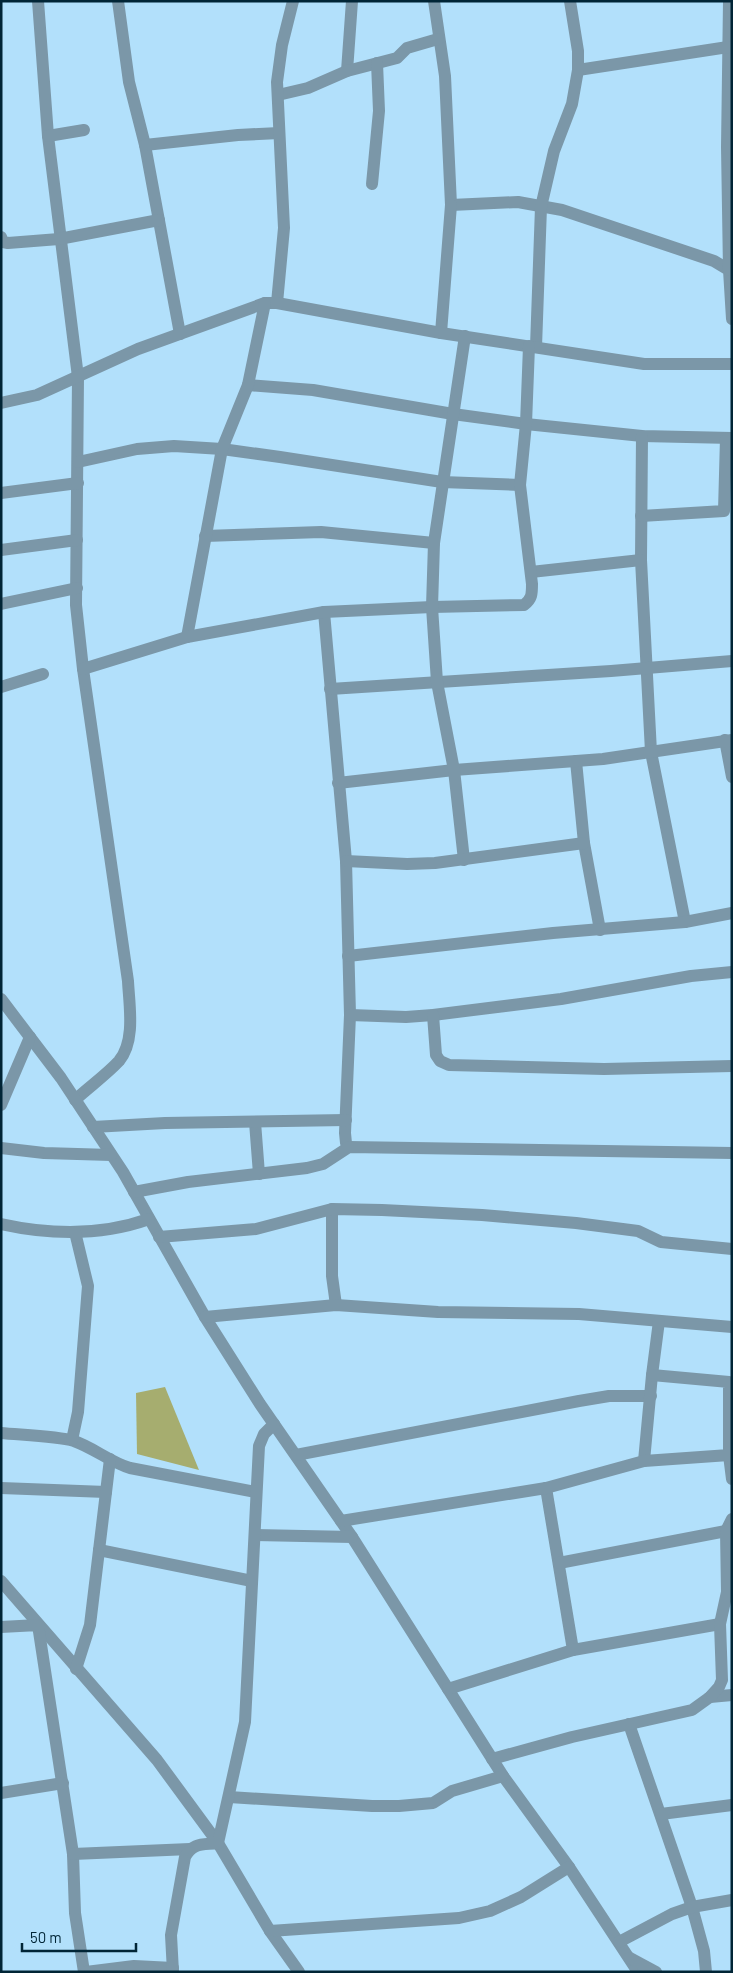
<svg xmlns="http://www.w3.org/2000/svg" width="733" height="1973" font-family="Barlow,sans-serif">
	<rect width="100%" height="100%" fill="#b2e0fb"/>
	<!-- green -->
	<path fill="#a6ad6f" d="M165,1387L199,1470L137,1454L136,1393Z"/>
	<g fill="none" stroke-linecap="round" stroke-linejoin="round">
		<!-- minor -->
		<g stroke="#7b97a8" stroke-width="12">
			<path d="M38,1L48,136L78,377L76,605L83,669L128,981C129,1004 136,1041 119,1061C106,1075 89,1087 75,1100"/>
			<path d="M118,1L129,82L145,145L180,334"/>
			<path d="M434,1L445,76L451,205L518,202L562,210L714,261L729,270L732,319"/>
			<path d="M729,1L727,147L729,270H732"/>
			<path d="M578,70L728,47"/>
			<path d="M347,71L352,1"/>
			<path d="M278,95L308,88L347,71L397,58L407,48L438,39"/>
			<path d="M48,136L84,130"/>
			<path d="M145,145L238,135L279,133"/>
			<path d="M372,184L379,111L377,63"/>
			<path d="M1,237L3,242L8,243L59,239L159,220"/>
			<path d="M277,303L284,228L277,82L282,45L293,1"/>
			<path d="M441,333L451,205"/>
			<path d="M536,347L541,207L554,151L572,104L578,70V51L570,1"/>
			<path d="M248,385L313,390L453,414L526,424L642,436L732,438"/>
			<path d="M1,403L37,395L138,349L265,303H277L441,333L644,364H732"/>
			<path d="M642,436L641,560L651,752L685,922"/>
			<path d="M78,462L137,449L174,446L222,449L280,457L442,482L520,485"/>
			<path d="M1,493L78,483"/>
			<path d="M641,516L724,511L726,438"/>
			<path d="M205,536L321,532L434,543"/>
			<path d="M1,550L77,540"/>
			<path d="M531,572L641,560"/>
			<path d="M1,604L77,588"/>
			<path d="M324,612L346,861L350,1015L345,1133L346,1143L349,1147"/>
			<path d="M187,637L222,449L248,385L265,303"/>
			<path d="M83,669L187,637L324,612L432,607L524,605C532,599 532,594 532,584L520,485L526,424L529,346"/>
			<path d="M1,687L43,674"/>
			<path d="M330,689L611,671L732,661"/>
			<path d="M725,740L732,777"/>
			<path d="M576,761L584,843L600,930"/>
			<path d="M338,783L454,770L603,759L732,740"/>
			<path d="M464,860L454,770L437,682L432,607L434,543L465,336"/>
			<path d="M346,861L407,864L435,863L584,843"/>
			<path d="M348,956L553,933L685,922L732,913"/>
			<path d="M1,999L61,1078L123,1172L205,1317L260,1404L352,1537L503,1776L569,1867L638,1972"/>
			<path d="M350,1015L406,1017L433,1015L561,999L691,976L732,972"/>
			<path d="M433,1015L436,1055L440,1061L449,1065L604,1069L732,1066"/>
			<path d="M1,1105L30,1037"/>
			<path d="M255,1122L259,1174"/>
			<path d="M93,1127L165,1123L346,1120"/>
			<path d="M1,1148L44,1153L111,1155"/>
			<path d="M134,1192L188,1182L307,1168L323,1164L349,1147L732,1153"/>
			<path d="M332,1209V1276L336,1305"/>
			<path d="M1,1224C51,1235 101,1236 149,1219"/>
			<path d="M159,1237L256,1229L332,1209L382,1210L482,1215L576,1223L638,1231L661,1242L732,1249"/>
			<path d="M205,1317L336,1305L438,1312L579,1314L732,1327"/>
			<path d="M1,1433C21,1435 56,1436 74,1441C94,1448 110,1462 130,1468L256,1492"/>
			<path d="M72,1440L78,1412L88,1286L75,1232"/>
			<path d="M296,1455L579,1401L609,1396H651"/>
			<path d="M729,1455L732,1479"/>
			<path d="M644,1461L652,1375L659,1321"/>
			<path d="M1,1488L106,1492"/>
			<path d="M546,1488L573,1650"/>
			<path d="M341,1521L546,1488L644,1461L729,1455V1382L652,1375"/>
			<path d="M255,1535L352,1537"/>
			<path d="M99,1550L252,1581"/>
			<path d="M559,1563L726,1531"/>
			<path d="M1,1581L157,1760L218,1843L270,1931L299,1972"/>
			<path d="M1,1627L38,1625L73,1854L75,1913L84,1972"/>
			<path d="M76,1669L90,1625L110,1459"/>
			<path d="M448,1689L573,1650L720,1624"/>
			<path d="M710,1697L732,1695"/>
			<path d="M629,1724L692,1907L704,1951L706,1972"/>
			<path d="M492,1759L572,1737L692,1710L710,1697L719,1687L722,1680L720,1624L727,1592L726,1531L732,1519"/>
			<path d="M1,1793L63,1783"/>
			<path d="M229,1797L372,1806H399L433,1803L452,1791L503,1776"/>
			<path d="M661,1814L732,1805"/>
			<path d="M73,1854L190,1849"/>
			<path d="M270,1931L459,1918L490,1911L521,1897L569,1867"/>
			<path d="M619,1942L672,1914L692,1907L732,1900"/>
			<path d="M630,1958L656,1972"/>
			<path d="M86,1972L134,1966L173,1968"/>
			<path d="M173,1972L171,1935L185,1857C193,1842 203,1845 218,1843L245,1722L259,1446L264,1434L274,1424"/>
		</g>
	</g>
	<!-- border -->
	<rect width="733" height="1973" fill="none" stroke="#012536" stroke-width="5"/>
	<!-- scale -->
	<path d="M22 1943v8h114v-8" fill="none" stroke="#012536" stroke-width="2.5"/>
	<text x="30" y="1943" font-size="15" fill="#012536" stroke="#b2e0fb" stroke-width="4" paint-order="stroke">50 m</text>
</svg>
